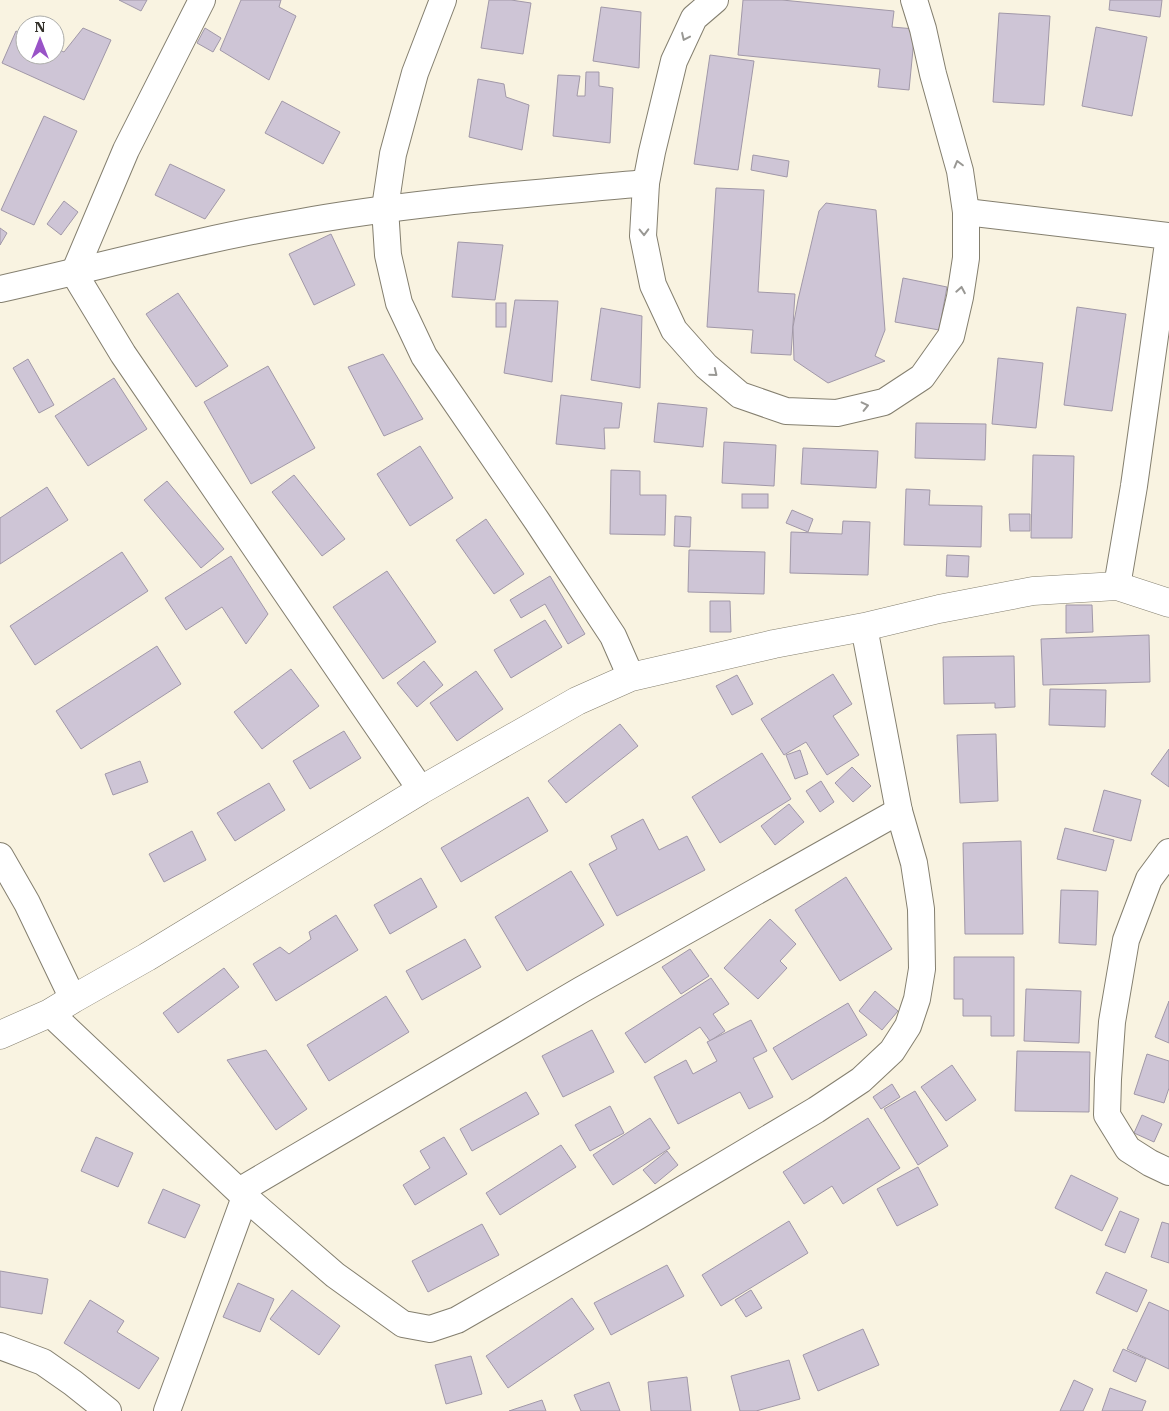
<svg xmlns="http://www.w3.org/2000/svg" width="1169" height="1411" font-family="'IBM Plex Serif',serif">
	<rect width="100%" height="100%" fill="#f9f3e1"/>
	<!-- building -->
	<g fill="#cec5d6" stroke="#a198a8">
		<path d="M119,0H147L141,11Z"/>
		<path d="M241,0H281L279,7L296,16L269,80L220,50Z"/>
		<path d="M489,0H511L531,3L523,54L481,48Z"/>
		<path d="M743,0H782L894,11L892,27L915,29L909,90L878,87L880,69L738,55Z"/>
		<path d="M1110,0H1162L1160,17L1109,10Z"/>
		<path d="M601,7L641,12L639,68L593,61Z"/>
		<path d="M999,13L1050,16L1044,105L993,102Z"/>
		<path d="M1096,27L1147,37L1132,116L1082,106Z"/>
		<path d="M83,28L111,40L84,100L2,63L16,31L25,35V55H55V48L64,52Z"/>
		<path d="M205,28L221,38L213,52L197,43Z"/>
		<path d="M710,55L754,61L738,170L694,164Z"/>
		<path d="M586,72H599V86L613,88L610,143L553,136L558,75L580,76L577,96H585Z"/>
		<path d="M478,79L504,84L506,97L529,105L522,150L469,137Z"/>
		<path d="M282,101L340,132L323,164L265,133Z"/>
		<path d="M44,116L77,131L34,225L1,210Z"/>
		<path d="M753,155L789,161L787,177L751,170Z"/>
		<path d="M170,164L225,190L205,219L155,195Z"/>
		<path d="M716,188L764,190L758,292L795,294L791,355L751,353L753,330L707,327Z"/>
		<path d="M64,201L78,212L61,235L47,224Z"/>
		<path d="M826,203L876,210L885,330L875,356L885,361L828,383L794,360L793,327L798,300L819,211Z"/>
		<path d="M0,228L7,233L0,245Z"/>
		<path d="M331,234L355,285L314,305L289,254Z"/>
		<path d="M458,242L503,245L495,300L452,297Z"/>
		<path d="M903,278L947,287L939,330L895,322Z"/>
		<path d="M178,293L228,366L196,387L146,314Z"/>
		<path d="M515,300L558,301L552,382L504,373Z"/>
		<rect x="496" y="303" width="10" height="24"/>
		<path d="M1077,307L1126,314L1112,411L1064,405Z"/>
		<path d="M601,308L642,316L640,388L591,380Z"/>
		<path d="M383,354L423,419L384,436L348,367Z"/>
		<path d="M998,358L1043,363L1036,428L992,424Z"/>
		<path d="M28,359L54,405L39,413L13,368Z"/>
		<path d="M268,366L315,448L251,484L204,402Z"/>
		<path d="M114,378L147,429L88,466L55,416Z"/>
		<path d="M561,395L622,403L619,428H604L605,449L556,444Z"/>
		<path d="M658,403L707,408L703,447L654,442Z"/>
		<path d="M916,423L986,424L985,460L915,458Z"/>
		<path d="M724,442L776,445L774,486L722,483Z"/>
		<path d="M420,446L453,498L410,526L377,474Z"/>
		<path d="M803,448L878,451L876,488L801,484Z"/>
		<path d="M1033,455L1074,456L1072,538H1031Z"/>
		<path d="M611,470L640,471V495H666L665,535L610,534Z"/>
		<path d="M294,475L345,539L322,556L272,492Z"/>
		<path d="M167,481L224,549L201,568L144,500Z"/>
		<path d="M47,487L68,520L0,564V518Z"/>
		<path d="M906,489L930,490L929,505L982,506L981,547L904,545Z"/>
		<rect x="742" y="494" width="26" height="14"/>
		<path d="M792,510L813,519L808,532L786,523Z"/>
		<path d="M1009,514H1030V531H1010Z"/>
		<path d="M675,516L691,517L690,547L674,546Z"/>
		<path d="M486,519L524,574L494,594L456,540Z"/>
		<path d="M843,521L870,522L868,575L790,573L791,532L842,534Z"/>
		<path d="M689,550L765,552L764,594L688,592Z"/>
		<path d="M122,552L148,591L35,665L10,626Z"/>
		<path d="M947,555L969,556L968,577L946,576Z"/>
		<path d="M231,556L268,614L246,644L222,607L186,630L165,598Z"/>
		<path d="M387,571L436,642L383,679L333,607Z"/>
		<path d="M550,576L585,634L568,644L545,604L521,618L510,600Z"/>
		<path d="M710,601H730L731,632H710Z"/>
		<path d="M1066,605H1092L1093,632L1066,633Z"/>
		<path d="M545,620L562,647L511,678L494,650Z"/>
		<path d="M1149,635L1150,682L1043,685L1041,639Z"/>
		<path d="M157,646L181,684L81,749L56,711Z"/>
		<path d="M1014,656L1015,707L995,708V703L944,704L943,657Z"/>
		<path d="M424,661L443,685L417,707L397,683Z"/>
		<path d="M291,669L319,706L262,749L234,712Z"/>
		<path d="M476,671L503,709L457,741L430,703Z"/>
		<path d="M833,674L852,704L833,716L859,755L827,775L806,742L784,755L761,719Z"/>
		<path d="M737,675L753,704L732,715L716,686Z"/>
		<path d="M1050,689L1106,690L1105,727L1049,725Z"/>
		<path d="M620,724L638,746L566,803L548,781Z"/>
		<path d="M344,731L361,758L310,789L293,761Z"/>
		<path d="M996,734L998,801L960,803L957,735Z"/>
		<path d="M1169,749V787L1151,774Z"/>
		<path d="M800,750L808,774L795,779L786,755Z"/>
		<path d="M762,753L791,799L720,843L692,797Z"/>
		<path d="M140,761L148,782L113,795L105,774Z"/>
		<path d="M852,767L871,786L853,802L835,783Z"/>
		<path d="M821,781L834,802L820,812L806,791Z"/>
		<path d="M269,783L285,810L235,841L217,813Z"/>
		<path d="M1104,790L1141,800L1131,841L1093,831Z"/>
		<path d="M528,797L548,831L461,882L441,848Z"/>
		<path d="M789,804L804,822L775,845L761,826Z"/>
		<path d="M643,819L659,850L687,836L705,870L617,916L589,864L617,849L611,836Z"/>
		<path d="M1065,828L1114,840L1106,871L1057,859Z"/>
		<path d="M192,831L206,860L164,882L149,854Z"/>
		<path d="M1021,841L1023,934H965L963,843Z"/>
		<path d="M571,871L604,925L527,971L495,917Z"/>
		<path d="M846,877L892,949L840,981L795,910Z"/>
		<path d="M421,878L437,907L390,934L374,905Z"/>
		<path d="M1061,890L1098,891L1096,945L1059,943Z"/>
		<path d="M336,915L358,950L276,1001L253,964L280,947L289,954L311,939L309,932Z"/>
		<path d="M770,919L796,944L780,961L787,968L758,999L724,968Z"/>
		<path d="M465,939L481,967L422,1000L406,971Z"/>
		<path d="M690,949L709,976L681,994L662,967Z"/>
		<path d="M954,957H1014V1036H991V1016H963V999H954Z"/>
		<path d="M224,968L239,987L178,1033L163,1013Z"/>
		<path d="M711,978L729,1004L713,1014L725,1031L710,1041L700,1027L645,1063L625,1033Z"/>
		<path d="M1026,989L1081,991L1079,1043L1024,1041Z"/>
		<path d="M875,991L898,1011L882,1030L859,1011Z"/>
		<path d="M386,996L409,1032L329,1081L307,1045Z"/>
		<path d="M1169,1001V1043L1155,1037Z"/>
		<path d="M848,1003L867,1035L792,1080L773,1048Z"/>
		<path d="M751,1020L767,1051L753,1058L773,1097L749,1109L740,1092L678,1124L654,1077L686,1060L693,1074L717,1061L707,1042Z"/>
		<path d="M592,1030L614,1072L563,1097L542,1056Z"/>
		<path d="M266,1050L307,1109L276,1130L227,1060Z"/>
		<path d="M1017,1051L1090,1052L1089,1112L1015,1111Z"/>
		<path d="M1147,1054L1169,1061V1088L1164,1103L1134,1094Z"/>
		<path d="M952,1065L976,1100L946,1121L921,1087Z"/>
		<path d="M892,1084L900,1097L881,1109L873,1097Z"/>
		<path d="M915,1091L948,1146L918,1165L884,1109Z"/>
		<path d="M526,1092L539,1114L472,1151L460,1129Z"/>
		<path d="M610,1106L624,1133L590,1151L575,1125Z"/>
		<path d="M1142,1115L1162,1124L1154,1142L1134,1133Z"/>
		<path d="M650,1118L670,1148L613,1185L593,1155Z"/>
		<path d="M868,1118L900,1168L843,1204L832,1186L804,1204L783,1172Z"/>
		<path d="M96,1137L133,1153L118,1187L81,1171Z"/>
		<path d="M444,1137L467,1174L415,1205L403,1185L430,1168L420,1151Z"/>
		<path d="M561,1145L576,1167L500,1215L486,1193Z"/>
		<path d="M667,1151L678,1165L655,1184L643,1170Z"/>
		<path d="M918,1167L938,1205L897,1226L877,1189Z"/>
		<path d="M1071,1175L1118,1198L1102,1231L1055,1208Z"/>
		<path d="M163,1189L200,1205L185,1238L148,1223Z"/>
		<path d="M1120,1211L1139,1219L1125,1253L1105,1245Z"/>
		<path d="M789,1221L808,1253L721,1306L702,1275Z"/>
		<path d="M1162,1222L1169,1224V1263L1151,1257Z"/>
		<path d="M482,1224L499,1255L428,1292L412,1261Z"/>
		<path d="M667,1265L684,1296L611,1335L594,1303Z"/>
		<path d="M0,1271L48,1279L42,1314L0,1307Z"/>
		<path d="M1106,1272L1147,1290L1137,1312L1096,1293Z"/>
		<path d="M238,1283L274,1299L260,1332L223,1317Z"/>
		<path d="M292,1290L340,1326L319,1355L270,1319Z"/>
		<path d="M751,1290L762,1308L746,1317L735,1300Z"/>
		<path d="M572,1298L594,1329L508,1388L486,1356Z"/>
		<path d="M90,1300L124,1321L117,1332L159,1358L139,1389L64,1343Z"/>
		<path d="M1149,1302L1169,1311V1369L1127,1349Z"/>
		<path d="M863,1329L879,1365L818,1391L803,1355Z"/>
		<path d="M1123,1349L1146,1359L1136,1382L1113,1371Z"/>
		<path d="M471,1356L482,1394L446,1404L435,1365Z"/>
		<path d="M789,1360L800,1399L756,1411H740L731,1376Z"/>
		<path d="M687,1377L691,1411H651L648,1382Z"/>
		<path d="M1074,1380L1093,1389L1083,1411H1060Z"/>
		<path d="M609,1382L620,1411H581L574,1395Z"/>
		<path d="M1110,1388L1146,1401L1142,1411H1102Z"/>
		<path d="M542,1400L546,1411H509Z"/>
	</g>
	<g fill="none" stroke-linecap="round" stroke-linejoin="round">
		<defs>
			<g id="street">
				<path d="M202,0L126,150L74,273L123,354L421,790"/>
				<path d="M443,0L415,73L393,154L385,208L388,255L399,303L424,356L537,521L613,636L631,677"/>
				<path d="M715,0L694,18L674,61L652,152L646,183L643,236L653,285L674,330L706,366L740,395L786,411L837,413L884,402L922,377L951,336L960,297L966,258V212L960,171L933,74L923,29L914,0"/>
				<path d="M966,212L1169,236L1134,486L1117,586"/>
				<path d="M0,289C99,267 196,240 296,223C412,202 529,194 646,183"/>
				<path d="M1169,852L1149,879L1126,940L1112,1022L1108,1079L1107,1115L1128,1149L1150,1163L1169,1172"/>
				<path d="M0,856L27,903L73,999"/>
				<path d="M50,1013L245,1197L335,1275L403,1324L430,1329L457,1320L638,1216L816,1110L861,1080L892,1051L908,1026L917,999L922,969L921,909L914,863L899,811L864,627"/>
				<path d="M239,1191L581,990L899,811"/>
				<path d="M0,1346L43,1362L73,1383L108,1411"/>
				<path d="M167,1411L245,1197"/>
			</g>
			<path id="secondary" d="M0,1035L50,1013L73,999L147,957L421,790L577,701L631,677L774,644L864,627L939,609L1033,591L1117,586L1169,603"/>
		</defs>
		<!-- street casing -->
		<use href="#street" stroke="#847f6f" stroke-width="28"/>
		<!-- secondary casing -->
		<use href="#secondary" stroke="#847f6f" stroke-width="29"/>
		<!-- street -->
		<use href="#street" stroke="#fff" stroke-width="26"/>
		<!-- secondary -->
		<use href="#secondary" stroke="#fff" stroke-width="28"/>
	</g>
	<!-- one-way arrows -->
	<defs><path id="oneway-chevron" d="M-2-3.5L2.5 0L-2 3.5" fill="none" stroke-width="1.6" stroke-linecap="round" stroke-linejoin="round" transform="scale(1.25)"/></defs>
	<g stroke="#999894">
		<use href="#oneway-chevron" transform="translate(685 37) rotate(115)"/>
		<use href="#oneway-chevron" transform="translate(958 164) rotate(-105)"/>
		<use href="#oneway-chevron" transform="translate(644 232) rotate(89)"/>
		<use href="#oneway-chevron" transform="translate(961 290) rotate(-80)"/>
		<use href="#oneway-chevron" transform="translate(714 373) rotate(39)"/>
		<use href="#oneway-chevron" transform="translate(865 406) rotate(-13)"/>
	</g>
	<!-- north arrow -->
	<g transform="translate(40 40)"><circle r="24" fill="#ffffff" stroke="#adadaa"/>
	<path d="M0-4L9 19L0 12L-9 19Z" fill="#9953c7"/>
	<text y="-8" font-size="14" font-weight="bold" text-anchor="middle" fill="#33312a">N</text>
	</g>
</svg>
